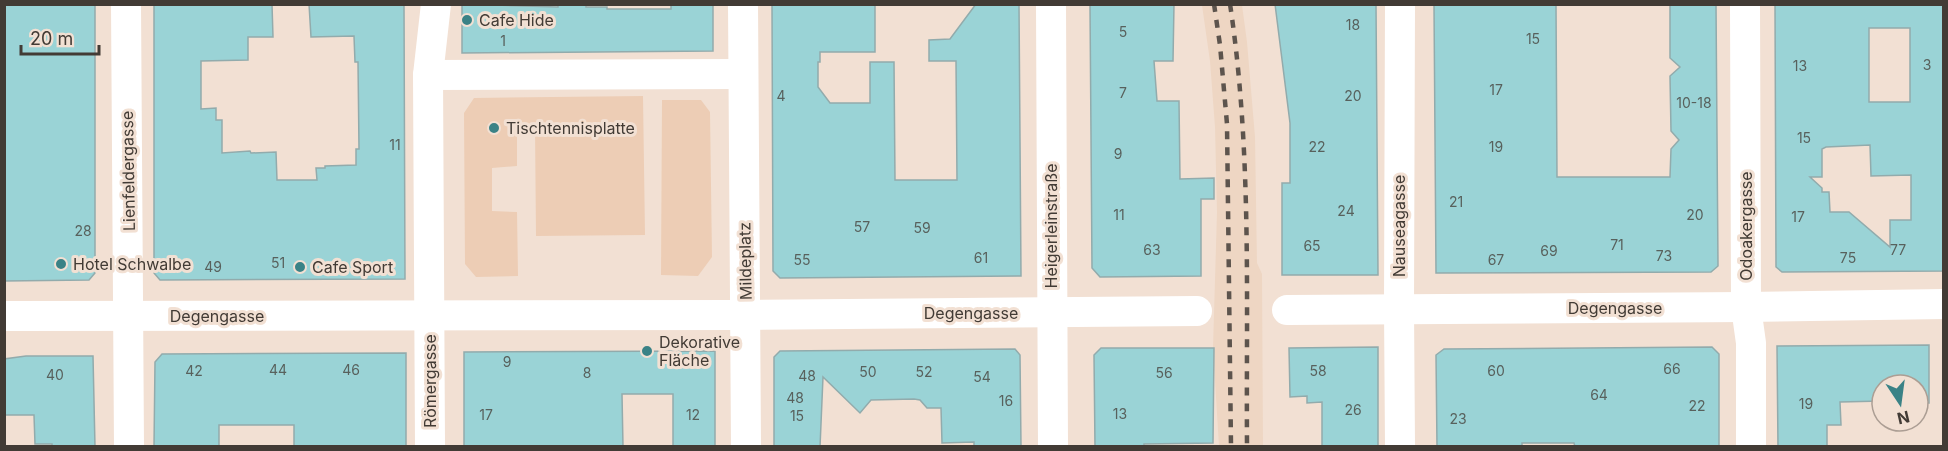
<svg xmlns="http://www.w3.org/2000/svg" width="1948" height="451" font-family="Inter,sans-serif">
	<rect width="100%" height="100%" fill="#f2e0d3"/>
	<!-- built -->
	<path fill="#eed6c3" d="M1202,5H1242L1247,42L1255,137L1257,263L1262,274L1263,446H1219L1213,348L1217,212L1215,127L1210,61Z"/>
	<!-- green -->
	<g fill="#edcdb5">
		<path d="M643,96L645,235L536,236L535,128H517V166L492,168V211L517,212L518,276L476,277L465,264L464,113L474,98Z"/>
		<path d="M662,100H701L710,112L712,257L698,276L661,275Z"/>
	</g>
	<!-- building -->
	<g fill="#9ad3d6" stroke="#92abac" stroke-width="1.5" fill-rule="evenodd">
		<path d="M4,4H95V273L89,280L4,281Z"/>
		<path d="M154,4H272L273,37H248V60L201,61V109L216,108V120H222V153L250,151L251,153L276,152L277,180H317L316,168H325V166L356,165V149H359L358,62H355L354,36L311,37L309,4H404L405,279L160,280L154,273Z"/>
		<path d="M462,4L558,7V4H586V7H607V9H671V4H713V51L462,53Z"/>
		<path d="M772,4H875V52H820V62H818V87L830,103H870V62H894L895,180H957L956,61H929V40L950,39L976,4H1019L1021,276L780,278L773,271Z"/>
		<path d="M1090,4H1174L1173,61H1154L1157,101H1179L1180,179L1214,178V199H1201V276L1100,277L1092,268Z"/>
		<path d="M1275,4H1376L1378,275H1282V183H1290V123Z"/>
		<path d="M1434,4H1556L1557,177H1670L1671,149L1679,140L1671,131L1670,76L1680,67L1670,58V4H1716L1718,266L1711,272L1436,273Z"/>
		<path d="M1775,4H1944V271L1782,272L1776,267ZM1869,28H1910V102H1869ZM1870,145L1871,176L1911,175V220H1890V247L1849,212H1830L1829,192H1822V188L1810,177H1822V149L1826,147Z"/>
		<path d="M1929,345V403H1918V385H1882V404V401L1840,402L1841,425H1827V447H1778L1777,346Z"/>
		<path d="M1378,347V447H1322V402L1307,403V396L1290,397L1289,348Z"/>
		<path d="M1712,347L1719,354V447H1575L1574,443H1522V447H1437L1436,355L1444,349Z"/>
		<path d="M1101,348H1214L1213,443L1144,444V447H1095L1094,355Z"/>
		<path d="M1015,349L1020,355L1021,446H974V442L942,443L941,408H927L920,400L914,399L871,400L860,413L823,377L820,447H774V357L780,351Z"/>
		<path d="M715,351V447H673V394H622L623,447H464V352Z"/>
		<path d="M406,353V447H294V425H219V447H154L155,362L162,354Z"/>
		<path d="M26,356H93L95,447H52V444H35L34,415H4V359Z"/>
	</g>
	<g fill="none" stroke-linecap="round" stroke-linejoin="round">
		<!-- street -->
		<g stroke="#fff" stroke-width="30">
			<path d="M126,4L129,446"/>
			<path d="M743,4L746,446"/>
			<path d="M1051,4L1053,446"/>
			<path d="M1400,4L1399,308L1400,446"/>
			<path d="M1745,4L1746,307L1751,343V446"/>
			<path d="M428,75L742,74"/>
			<path d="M1287,310L1746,307L1944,304"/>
			<path d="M4,316L745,315L1197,311"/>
			<path d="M430,446L428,75L436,4"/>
		</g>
		<!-- rail -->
		<g stroke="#5d544d" stroke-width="4.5" stroke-dasharray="8 8" stroke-linecap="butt">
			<path d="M1214,4L1220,45L1227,124L1231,446"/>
			<path d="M1230,4C1252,150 1246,300 1247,446"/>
		</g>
	</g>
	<!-- markers -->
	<g fill="#3a8286" stroke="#f2e0d3" stroke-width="2">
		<circle cx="467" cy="20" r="6"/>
		<circle cx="494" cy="128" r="6"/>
		<circle cx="61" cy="264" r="6"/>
		<circle cx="300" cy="267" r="6"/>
		<circle cx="647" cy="351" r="6"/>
	</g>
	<g text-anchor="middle" stroke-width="6" stroke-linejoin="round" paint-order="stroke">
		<!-- number labels -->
		<g font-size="14" fill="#58615d">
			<text x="1353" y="30">18</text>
			<text x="1123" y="37">5</text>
			<text x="1533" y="44">15</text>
			<text x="503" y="46">1</text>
			<text x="1927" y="70">3</text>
			<text x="1800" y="71">13</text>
			<text x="1496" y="95">17</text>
			<text x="1123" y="98">7</text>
			<text x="781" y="101">4</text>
			<text x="1353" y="101">20</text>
			<text x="1694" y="108">10-18</text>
			<text x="1804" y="143">15</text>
			<text x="395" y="150">11</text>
			<text x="1317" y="152">22</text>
			<text x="1496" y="152">19</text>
			<text x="1118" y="159">9</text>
			<text x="1456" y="207">21</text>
			<text x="1346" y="216">24</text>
			<text x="1119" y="220">11</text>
			<text x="1695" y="220">20</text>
			<text x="1798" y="222">17</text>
			<text x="862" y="232">57</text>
			<text x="922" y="233">59</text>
			<text x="83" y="236">28</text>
			<text x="1617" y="250">71</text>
			<text x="1312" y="251">65</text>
			<text x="1152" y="255">63</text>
			<text x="1898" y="255">77</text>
			<text x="1549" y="256">69</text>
			<text x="1664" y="261">73</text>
			<text x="981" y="263">61</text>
			<text x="1848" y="263">75</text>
			<text x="802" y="265">55</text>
			<text x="1496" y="265">67</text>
			<text x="278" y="268">51</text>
			<text x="213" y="272">49</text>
			<text x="507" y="367">9</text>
			<text x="1672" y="374">66</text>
			<text x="278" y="375">44</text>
			<text x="351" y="375">46</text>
			<text x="194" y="376">42</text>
			<text x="1318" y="376">58</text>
			<text x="1496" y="376">60</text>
			<text x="868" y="377">50</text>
			<text x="924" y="377">52</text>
			<text x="587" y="378">8</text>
			<text x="1164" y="378">56</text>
			<text x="55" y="380">40</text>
			<text x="807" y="381">48</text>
			<text x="982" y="382">54</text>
			<text x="1599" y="400">64</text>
			<text x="795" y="403">48</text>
			<text x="1006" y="406">16</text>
			<text x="1806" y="409">19</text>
			<text x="1697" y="411">22</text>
			<text x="1353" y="415">26</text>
			<text x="1120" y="419">13</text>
			<text x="486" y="420">17</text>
			<text x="693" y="420">12</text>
			<text x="797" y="421">15</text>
			<text x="1458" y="424">23</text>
		</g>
		<!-- poi labels -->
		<g font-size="16" fill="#423b35" stroke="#f2e0d3" text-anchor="start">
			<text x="479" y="26">Cafe Hide</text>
			<text x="506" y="134">Tischtennisplatte</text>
			<text x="73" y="270">Hotel Schwalbe</text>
			<text x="312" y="273">Cafe Sport</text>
			<text x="659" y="348">Dekorative<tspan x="659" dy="18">Fläche</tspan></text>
		</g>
		<!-- street labels -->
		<g font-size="16" fill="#423b35" stroke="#f2e0d3">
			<text transform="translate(128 171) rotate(-91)" y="6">Lienfeldergasse</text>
			<text transform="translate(1051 226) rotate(-90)" y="6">Heigerleinstraße</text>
			<text transform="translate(1399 226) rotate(-90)" y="6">Nauseagasse</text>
			<text transform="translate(1746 226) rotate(-90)" y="6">Odoakergasse</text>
			<text transform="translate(745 261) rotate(-91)" y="6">Mildeplatz</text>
			<text x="1615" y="314">Degengasse</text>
			<text x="971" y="319">Degengasse</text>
			<text x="217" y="322">Degengasse</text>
			<text transform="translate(430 381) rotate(-90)" y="6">Römergasse</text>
		</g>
	</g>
	<!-- border -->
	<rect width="1948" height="451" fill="none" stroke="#423b35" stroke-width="12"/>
	<!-- north arrow -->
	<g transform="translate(1900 403) rotate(167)"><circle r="28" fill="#f2e0d3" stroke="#ac9e94" stroke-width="1.5"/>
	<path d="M0-4.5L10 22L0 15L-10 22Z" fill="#3a8286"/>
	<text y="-9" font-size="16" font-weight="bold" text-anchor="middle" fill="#423b35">N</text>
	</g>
	<!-- scale -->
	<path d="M21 45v9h78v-9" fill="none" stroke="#423b35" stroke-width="3"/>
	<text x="30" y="45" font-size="18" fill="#423b35" stroke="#f2e0d3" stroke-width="4.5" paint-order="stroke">20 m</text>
</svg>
